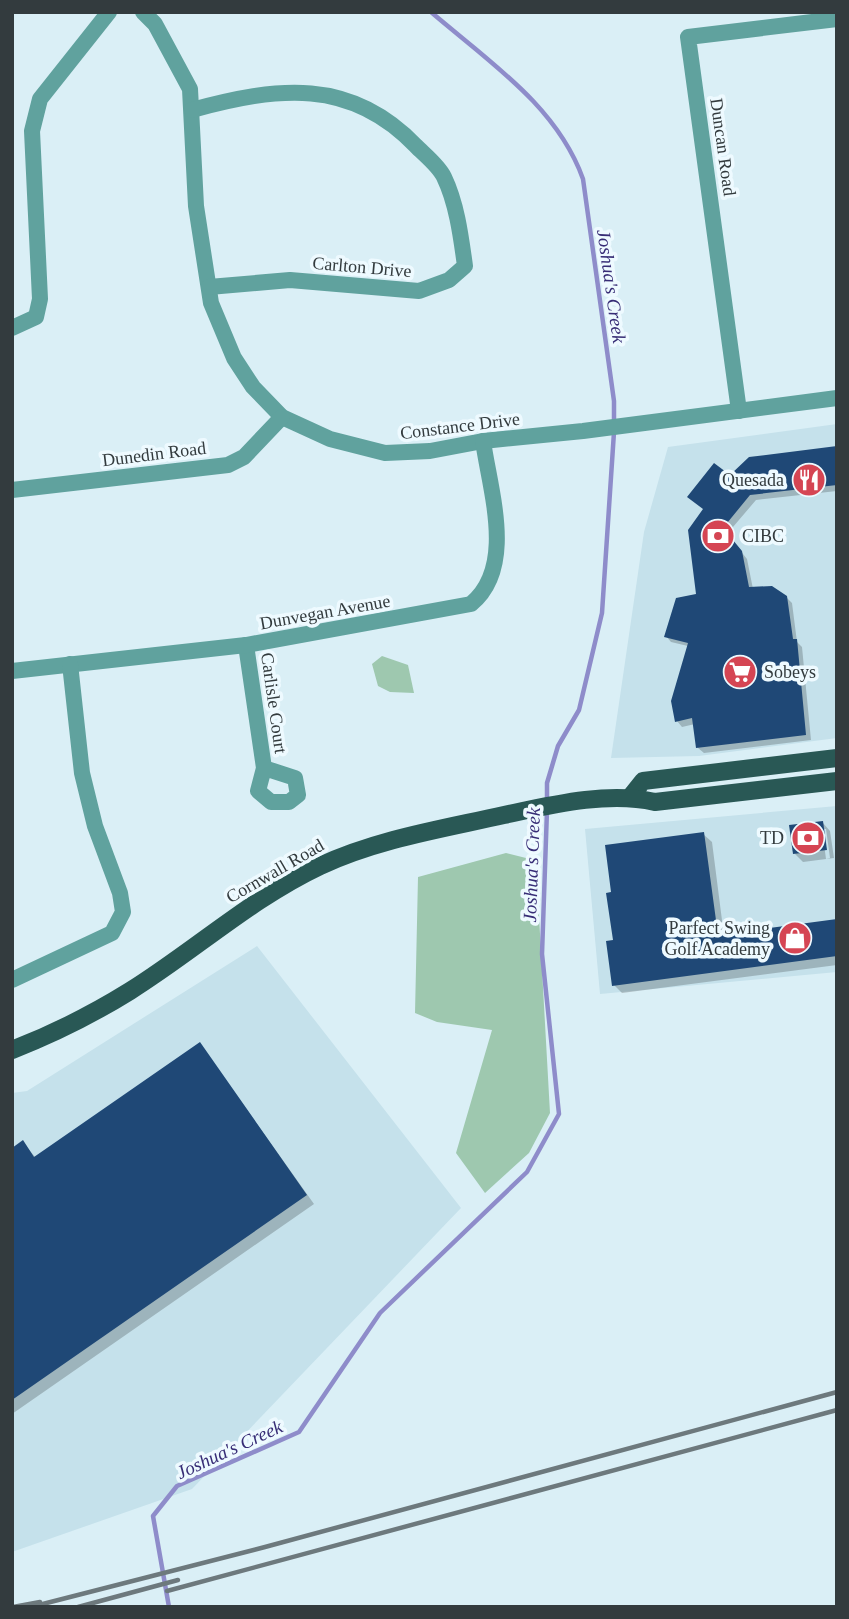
<svg xmlns="http://www.w3.org/2000/svg" width="849" height="1619" font-family="'Times New Roman',serif">
	<rect width="100%" height="100%" fill="#daeff6"/>
	<!-- built -->
	<g fill="#c5e1eb">
		<path d="M837,424V738L699,756L611,758L644,532L668,447Z"/>
		<path d="M837,806V972L600,994L585,829Z"/>
		<path d="M257,946L461,1208L192,1489L12,1552V1093L27,1091Z"/>
	</g>
	<!-- green -->
	<g fill="#9ec8af">
		<path d="M382,656L408,665L414,693L390,692L378,686L372,664Z"/>
		<path d="M506,853L530,859L538,898L550,1113L529,1153L485,1193L456,1153L492,1030L437,1022L415,1013L418,877Z"/>
	</g>
	<!-- shadow -->
	<g fill="#0003" fill-rule="evenodd">
		<path d="M837,448V491L756,500L727,534L747,559L753,589L786,597L792,603L797,642L802,647L811,740L704,753L698,748L695,724L682,727L677,721L688,646L671,642L666,636L698,596L705,510L689,497L730,478Z"/>
		<path d="M822,822L830,831L834,858L803,862L795,854ZM822,829H826L830,858L826,859Z"/>
		<path d="M703,834L712,842L724,936L837,921V965L622,993L614,985L615,941Z"/>
		<path d="M200,1044L314,1204L12,1414V1150L23,1143L36,1158Z"/>
	</g>
	<g fill="none" stroke-linecap="round" stroke-linejoin="round">
		<!-- stream -->
		<g stroke="#8e8cca" stroke-width="4.5">
			<path d="M431,12C488,61 557,106 583,179L614,401V423"/>
			<path d="M547,801V783L558,746L579,710L602,613L614,432"/>
			<path d="M169,1607L153,1516L177,1486L299,1432L380,1313L527,1172L559,1114L542,954L547,810"/>
		</g>
	</g>
	<!-- building -->
	<g fill="#1f4876">
		<path d="M837,446V485L750,495L723,528L742,551L749,587L772,586L787,596L793,639H797L806,735L696,748L692,718L675,722L671,701L688,643L664,637L676,598L696,594L688,530L703,509L687,497L714,463L730,475L749,457Z"/>
		<path d="M823,821L827,850L793,854L789,825Z"/>
		<path d="M704,832L718,935L837,919V956L612,986L606,941L613,940L606,893L611,892L605,845Z"/>
		<path d="M200,1042L307,1195L12,1400V1148L23,1140L34,1157Z"/>
	</g>
	<g fill="none" stroke-linecap="round" stroke-linejoin="round">
		<!-- minor -->
		<g stroke="#60a29e" stroke-width="16">
			<path d="M143,12L155,24L190,89L196,206L211,303L234,358L253,387L282,417L330,439L385,453L430,451L483,441L583,431L837,398"/>
			<path d="M192,110C277,87 350,77 416,146C425,155 439,166 444,177C457,204 461,237 465,266L449,280L419,291L290,280L209,287"/>
			<path d="M12,328L36,317L40,299L32,131L40,99L109,12"/>
			<path d="M739,411L688,37L837,19"/>
			<path d="M12,490L228,465L244,457L282,417"/>
			<path d="M246,645L264,768L258,791L271,802H289L298,795L295,778L264,768"/>
			<path d="M12,671L246,645L471,604C516,567 490,491 483,441"/>
			<path d="M12,980L112,933L123,912L120,893L95,826L82,773L70,664"/>
		</g>
		<!-- major -->
		<g stroke="#295855" stroke-width="18">
			<path d="M631,796L643,781L837,758"/>
			<path d="M12,1050C53,1034 93,1014 130,991C194,951 252,898 320,866C378,839 442,829 504,815C551,805 608,791 655,802L837,781"/>
		</g>
		<!-- rail -->
		<g stroke="#6d797d" stroke-width="4.5">
			<path d="M167,1591L837,1410"/>
			<path d="M13,1607L40,1602"/>
			<path d="M31,1607L265,1547L837,1392"/>
			<path d="M78,1607L178,1580"/>
		</g>
	</g>
	<!-- icons -->
	<defs>
		<symbol id="restaurant-disc" viewBox="-11 -11 22 22"><circle r="9.5" fill="#d54553" stroke="#eefaff"/><path d="M-5-6h1v4h1v-4h1v4h1v-4h1v5L-1.5 .5V6h-2V.5L-5-1ZM5-6V6H3V1.5H1.5Q1.5-4 5-6Z" fill="#fff"/></symbol>
		<symbol id="bank-disc" viewBox="-11 -11 22 22"><circle r="9.5" fill="#d54553" stroke="#eefaff"/><path d="M-6-4H6V4H-6ZM0-2.3a2.3 2.3 0 1 0 0 4.6a2.3 2.3 0 1 0 0-4.6Z" fill="#fff"/></symbol>
		<symbol id="supermarket-disc" viewBox="-11 -11 22 22"><circle r="9.5" fill="#d54553" stroke="#eefaff"/><path d="M-6-5.5h2.5l.6 2H6L4.5 2H-2.5L-4.4-4H-6ZM-1.5 3.2a1.3 1.3 0 1 0 .1 0ZM3 3.2a1.3 1.3 0 1 0 .1 0Z" fill="#fff"/></symbol>
		<symbol id="shop-disc" viewBox="-11 -11 22 22"><circle r="9.5" fill="#d54553" stroke="#eefaff"/><path d="M-5-2.5h2.3a2.7 3.5 0 0 1 5.4 0H5L5.5 6h-11ZM-1.5-2.5h3a1.5 2.3 0 0 0-3 0Z" fill="#fff"/></symbol>
	</defs>
	<g fill-rule="evenodd">
		<use href="#restaurant-disc" x="790" y="461" width="38" height="38"/>
		<use href="#bank-disc" x="699" y="517" width="38" height="38"/>
		<use href="#supermarket-disc" x="721" y="653" width="38" height="38"/>
		<use href="#bank-disc" x="789" y="819" width="38" height="38"/>
		<use href="#shop-disc" x="776" y="919" width="38" height="38"/>
	</g>
	<g text-anchor="middle" stroke-width="7" stroke-linejoin="round" paint-order="stroke">
		<!-- street labels -->
		<g font-size="18" fill="#333b3e" stroke="#eefaff">
			<text transform="translate(723 147) rotate(82)" y="6">Duncan Road</text>
			<text transform="translate(362 267) rotate(5)" y="6">Carlton Drive</text>
			<text transform="translate(460 426) rotate(-7)" y="6">Constance Drive</text>
			<text transform="translate(154 454) rotate(-7)" y="6">Dunedin Road</text>
			<text transform="translate(325 612) rotate(-10)" y="6">Dunvegan Avenue</text>
			<text transform="translate(274 703) rotate(82)" y="6">Carlisle Court</text>
			<text transform="translate(275 871) rotate(-30)" y="6">Cornwall Road</text>
		</g>
		<!-- poi labels -->
		<g font-size="18" fill="#333b3e" stroke="#eefaff" text-anchor="end">
			<text x="784" y="486">Quesada</text>
			<text x="742" y="542" text-anchor="start">CIBC</text>
			<text x="764" y="678" text-anchor="start">Sobeys</text>
			<text x="784" y="844">TD</text>
			<text x="770" y="934">Parfect Swing<tspan x="770" dy="21">Golf Academy</tspan></text>
		</g>
		<!-- water labels -->
		<g font-size="19" font-style="italic" fill="#372d76" stroke="#eefaff">
			<text transform="translate(612 286) rotate(82)" y="7">Joshua's Creek</text>
			<text transform="translate(531 865) rotate(-88)" y="7">Joshua's Creek</text>
			<text transform="translate(229 1449) rotate(-25)" y="7">Joshua's Creek</text>
		</g>
	</g>
	<!-- border -->
	<rect width="849" height="1619" fill="none" stroke="#333b3e" stroke-width="28"/>
</svg>
